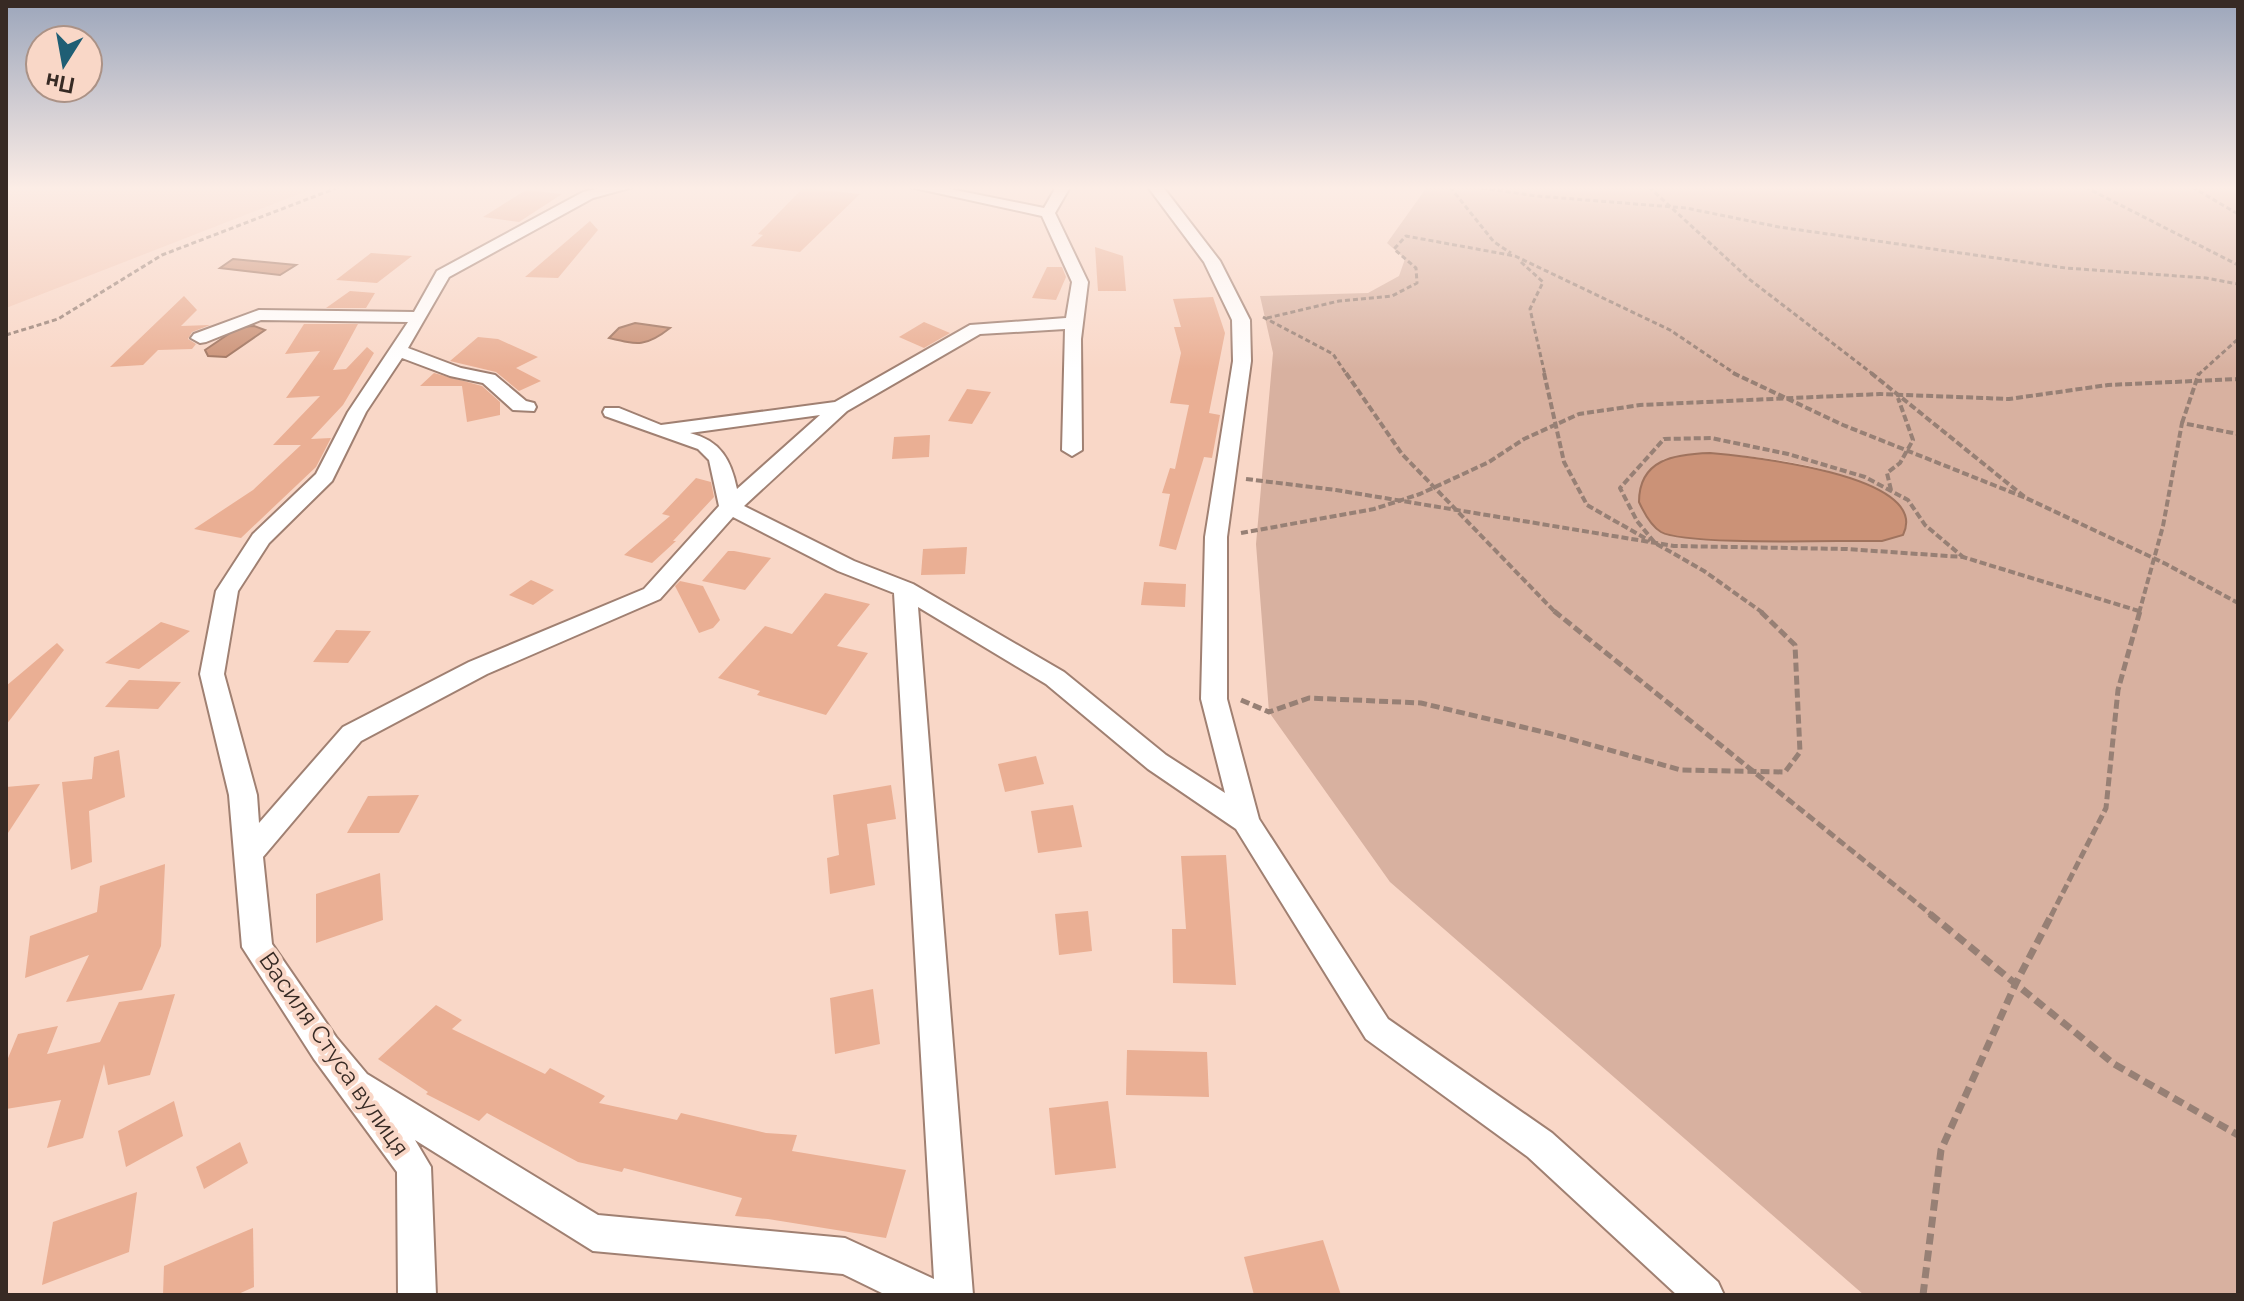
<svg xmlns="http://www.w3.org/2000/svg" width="2244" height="1301" font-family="Raleway,sans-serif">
	<rect width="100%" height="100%" fill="#f9d7c7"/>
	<!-- built -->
	<path fill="#f4cab7" d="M6,187H317L6,308Z"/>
	<!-- green -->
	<path fill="#d8b1a0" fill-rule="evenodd" d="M1427,187H2238V1295H1864L1390,882L1269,712L1256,544L1273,353L1260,296L1368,293L1399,276L1405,259L1387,243ZM1710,453C1774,458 1842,465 1896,502L1893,538L1882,541L1731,540L1670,536L1650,469L1664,459Z"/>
	<!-- water -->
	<g fill="#cb9277" stroke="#9f735e" stroke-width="2">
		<path d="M233,259L296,265L280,275L220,268Z"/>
		<path d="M635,323L670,328C646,347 638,345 609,338L619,328Z"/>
		<path d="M254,326L265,330L226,357L208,356L205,350L239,327Z"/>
		<path d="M1710,453C1743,456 1933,474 1903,535L1882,541C1844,540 1686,546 1661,532C1651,526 1644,513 1639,502C1639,459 1675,454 1710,453Z"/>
	</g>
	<!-- building -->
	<g fill="#eaaf94">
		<path d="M803,188L860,194L800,252L751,246L763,235L758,234Z"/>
		<path d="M526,190L562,194L519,222L483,217Z"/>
		<path d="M590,221L598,230L558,278L525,277Z"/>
		<path d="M1095,247L1123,256L1126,291H1098Z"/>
		<path d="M371,253L412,256L377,283L336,280Z"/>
		<path d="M1047,267H1062L1066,277L1056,300L1032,298Z"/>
		<path d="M350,291L375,293L366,308H326Z"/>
		<path d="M184,296L197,310L181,326L210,325L192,332L188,339L196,344L192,349L158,350L143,365L110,367Z"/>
		<path d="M1213,297L1225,333L1209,413L1220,415L1212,458L1204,457L1176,550L1159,546L1170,494L1162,493L1170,468L1175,469L1189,405L1170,403L1181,353L1174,327H1181L1173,299Z"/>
		<path d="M924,322L950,333L924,348L899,337Z"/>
		<path d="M304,324H358L333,370L346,369L367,347L374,353L343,405L311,439L331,438L316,467L241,538L194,529L253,490L301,445H273L320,396L286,398L320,351L285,354Z"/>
		<path d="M478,337L498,339L538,357L516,368L541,381L519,391L496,372L450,361Z"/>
		<path d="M434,373L482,386L500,402V415L467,422L462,386H420Z"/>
		<path d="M967,389L991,392L972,424L948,421Z"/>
		<path d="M930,435L929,457L892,459L894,437Z"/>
		<path d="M696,478L711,482L714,497L673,541H676L652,563L624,555L670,516L662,514Z"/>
		<path d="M967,547L965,574L921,575L923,549Z"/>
		<path d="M728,551H734L771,558L745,590L702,581Z"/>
		<path d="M531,580L554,590L533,605L509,595Z"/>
		<path d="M680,581L703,586L720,620L713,628L699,633L675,586Z"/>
		<path d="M1144,582L1186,584L1185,607L1141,605Z"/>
		<path d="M825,593L870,604L837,646L868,653L826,715L757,695L760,691L718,678L765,626L792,634Z"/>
		<path d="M161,622L190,631L139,669L105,663Z"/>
		<path d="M336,630L371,631L348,663L313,662Z"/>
		<path d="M57,643L64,650L6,725V686Z"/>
		<path d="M129,680L181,682L158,709L105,707Z"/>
		<path d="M119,750L125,797L89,811L92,862L71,870L62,782L92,779L94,757Z"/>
		<path d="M1036,756L1044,784L1005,792L998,764Z"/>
		<path d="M40,784L6,836V787Z"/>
		<path d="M891,785L896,819L867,824L875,885L830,894L827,858L839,855L833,795Z"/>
		<path d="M419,795L399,833H347L368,796Z"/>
		<path d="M1073,805L1082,847L1038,853L1031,811Z"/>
		<path d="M1226,855L1236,985L1173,983L1172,929H1186L1181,856Z"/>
		<path d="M165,864L161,946L142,990L66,1002L89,955L25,978L30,936L97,912L100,886Z"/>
		<path d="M380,873L383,920L316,943V894Z"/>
		<path d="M1088,911L1092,951L1059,955L1055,914Z"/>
		<path d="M873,989L880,1044L835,1054L830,998Z"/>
		<path d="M175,994L150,1075L108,1085L104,1064L83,1138L47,1148L61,1100L6,1109V1063L18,1034L58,1026L47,1054L100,1042L119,1002Z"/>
		<path d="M436,1005L462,1020L452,1029L545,1074L550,1068L605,1096L599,1103L677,1120L681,1113L766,1133L797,1135L792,1151L906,1170L886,1238L768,1219L735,1216L742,1198L624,1168L622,1172L578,1162L487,1113L479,1121L426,1094L428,1092L378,1059Z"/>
		<path d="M1127,1050L1207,1052L1209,1097L1126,1095Z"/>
		<path d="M174,1101L183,1136L126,1167L118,1131Z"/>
		<path d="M1108,1101L1116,1168L1055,1175L1049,1108Z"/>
		<path d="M240,1142L248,1163L204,1189L196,1167Z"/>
		<path d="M137,1192L129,1252L42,1285L53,1222Z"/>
		<path d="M253,1228L254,1287L236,1295H163L164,1266Z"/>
		<path d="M1323,1240L1341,1295H1254L1244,1257Z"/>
	</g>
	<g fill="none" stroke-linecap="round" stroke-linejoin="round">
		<defs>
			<path id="minor" d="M604,187H633L593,198L449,277L408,348L461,368L495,375L526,401L534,403L536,407L534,411L513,410L483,383L450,376L402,358L366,412L332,481L269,543L238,591L224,674L257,795L259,823L343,727L469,662L644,589L719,506L709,460L698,449L605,416L603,412L605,408H619L661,425L835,402L970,325L1066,318L1072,282L1042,216L910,187H940L1044,208L1056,187H1070L1055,213L1088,282L1081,339L1082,450L1072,456L1062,450L1065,329L980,334L847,411L744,506L854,561L913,584L1064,672L1166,755L1225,793L1201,699L1205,537L1233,361L1232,320L1204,262L1148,187H1163L1220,261L1250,320L1251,361L1227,537V699L1259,819L1388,1019L1552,1133L1718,1282L1724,1295H1677L1528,1157L1366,1039L1236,829L1148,769L1046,684L918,607L973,1295H886L843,1274L593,1251L415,1140L431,1167L436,1295H398L397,1172L314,1059L242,947L229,795L200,674L216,591L253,534L316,474L348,412L408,322L261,320L206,342L200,343L191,338L194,334L259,310L414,312L437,271L583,192ZM820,415L737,489C731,460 721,441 690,433ZM733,517L838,571L894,593L934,1279L845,1238L598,1215L367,1074L336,1037L272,944L263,857L361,741L487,674L660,599Z"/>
		</defs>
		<!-- minor casing -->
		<use href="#minor" stroke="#a08072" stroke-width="4"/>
		<!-- path-far3 -->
		<g stroke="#978075" stroke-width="3" stroke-dasharray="5 3" stroke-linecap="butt">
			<path d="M1450,187L1494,242L1511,253"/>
			<path d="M1474,187L1537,196L1686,208L1779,227L2066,268L2206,278L2238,284"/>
			<path d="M1649,187L1749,279L1874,375"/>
			<path d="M2085,187L2238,265"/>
			<path d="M2192,187L2238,214"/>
			<path d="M1521,262L1543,282L1530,309L1545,375"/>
			<path d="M1263,317L1333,354L1347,375"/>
			<path d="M1267,318L1339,301L1392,296L1417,283L1416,268L1394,249L1406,236L1515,256L1670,330L1737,375"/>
			<path d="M6,335L58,319L162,255L339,187"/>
			<path d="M2198,375L2238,339"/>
		</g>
		<!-- path-far2 -->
		<g stroke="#978075" stroke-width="4" stroke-dasharray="7 3" stroke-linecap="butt">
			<path d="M1346,373L1402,454L1556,613"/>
			<path d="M1544,373L1564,462L1587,505L1650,541"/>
			<path d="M1733,373L1843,425L2026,498"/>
			<path d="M1871,373L2026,498L2166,564L2238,603"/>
			<path d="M2182,423L2199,373"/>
			<path d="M1246,479L1336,490L1674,546L1846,549L1963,557L2139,611"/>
			<path d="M1891,490L1887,473L1900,463L1913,440L1898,398"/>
			<path d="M1241,533L1374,509L1420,494L1489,462L1524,439L1579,414L1640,405L1880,394L2009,399L2108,385L2238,379"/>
			<path d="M1763,613L1704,571L1655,543L1637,521L1620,488L1664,439L1711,438L1788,454L1865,477L1908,500L1925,525L1963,557"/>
			<path d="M2139,613L2163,526L2182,423L2238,434"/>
		</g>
		<!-- path-far1 -->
		<g stroke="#978075" stroke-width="5" stroke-dasharray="9 4" stroke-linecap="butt">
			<path d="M1554,611L1933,916"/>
			<path d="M1241,700L1269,712L1309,698L1421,703L1556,735L1681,770L1785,772L1800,752L1795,645L1760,611"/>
			<path d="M2051,916L2106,808L2118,690L2140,611"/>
		</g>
		<!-- path -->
		<g stroke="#978075" stroke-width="7" stroke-dasharray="11 6" stroke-linecap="butt">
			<path d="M1930,914L2114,1064L2238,1135"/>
			<path d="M1923,1295L1941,1150L2016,983L2052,914"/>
		</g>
		<!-- minor -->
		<use href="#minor" fill="#fff" fill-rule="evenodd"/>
	</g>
	<!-- sky -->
	<linearGradient id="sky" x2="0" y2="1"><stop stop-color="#9ca6bb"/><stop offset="0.51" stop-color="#fcede6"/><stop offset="1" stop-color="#fcede6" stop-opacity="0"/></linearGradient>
	<rect width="2244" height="369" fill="url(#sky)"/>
	<g text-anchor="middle" stroke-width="8" stroke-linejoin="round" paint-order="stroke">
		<!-- street labels -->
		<g font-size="24" fill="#372a24" stroke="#f9d7c7">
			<text transform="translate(334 1054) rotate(55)" y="8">Василя Стуса вулиця</text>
		</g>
	</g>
	<!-- border -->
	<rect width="2244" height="1301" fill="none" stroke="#372a24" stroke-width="16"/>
	<!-- north arrow -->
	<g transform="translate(64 64) rotate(191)"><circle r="38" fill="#f9d7c7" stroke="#ab9286" stroke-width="2"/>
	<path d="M0-6L14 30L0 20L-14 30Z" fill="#1f5e74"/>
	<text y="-12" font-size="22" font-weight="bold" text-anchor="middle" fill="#372a24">Пн</text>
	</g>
</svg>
